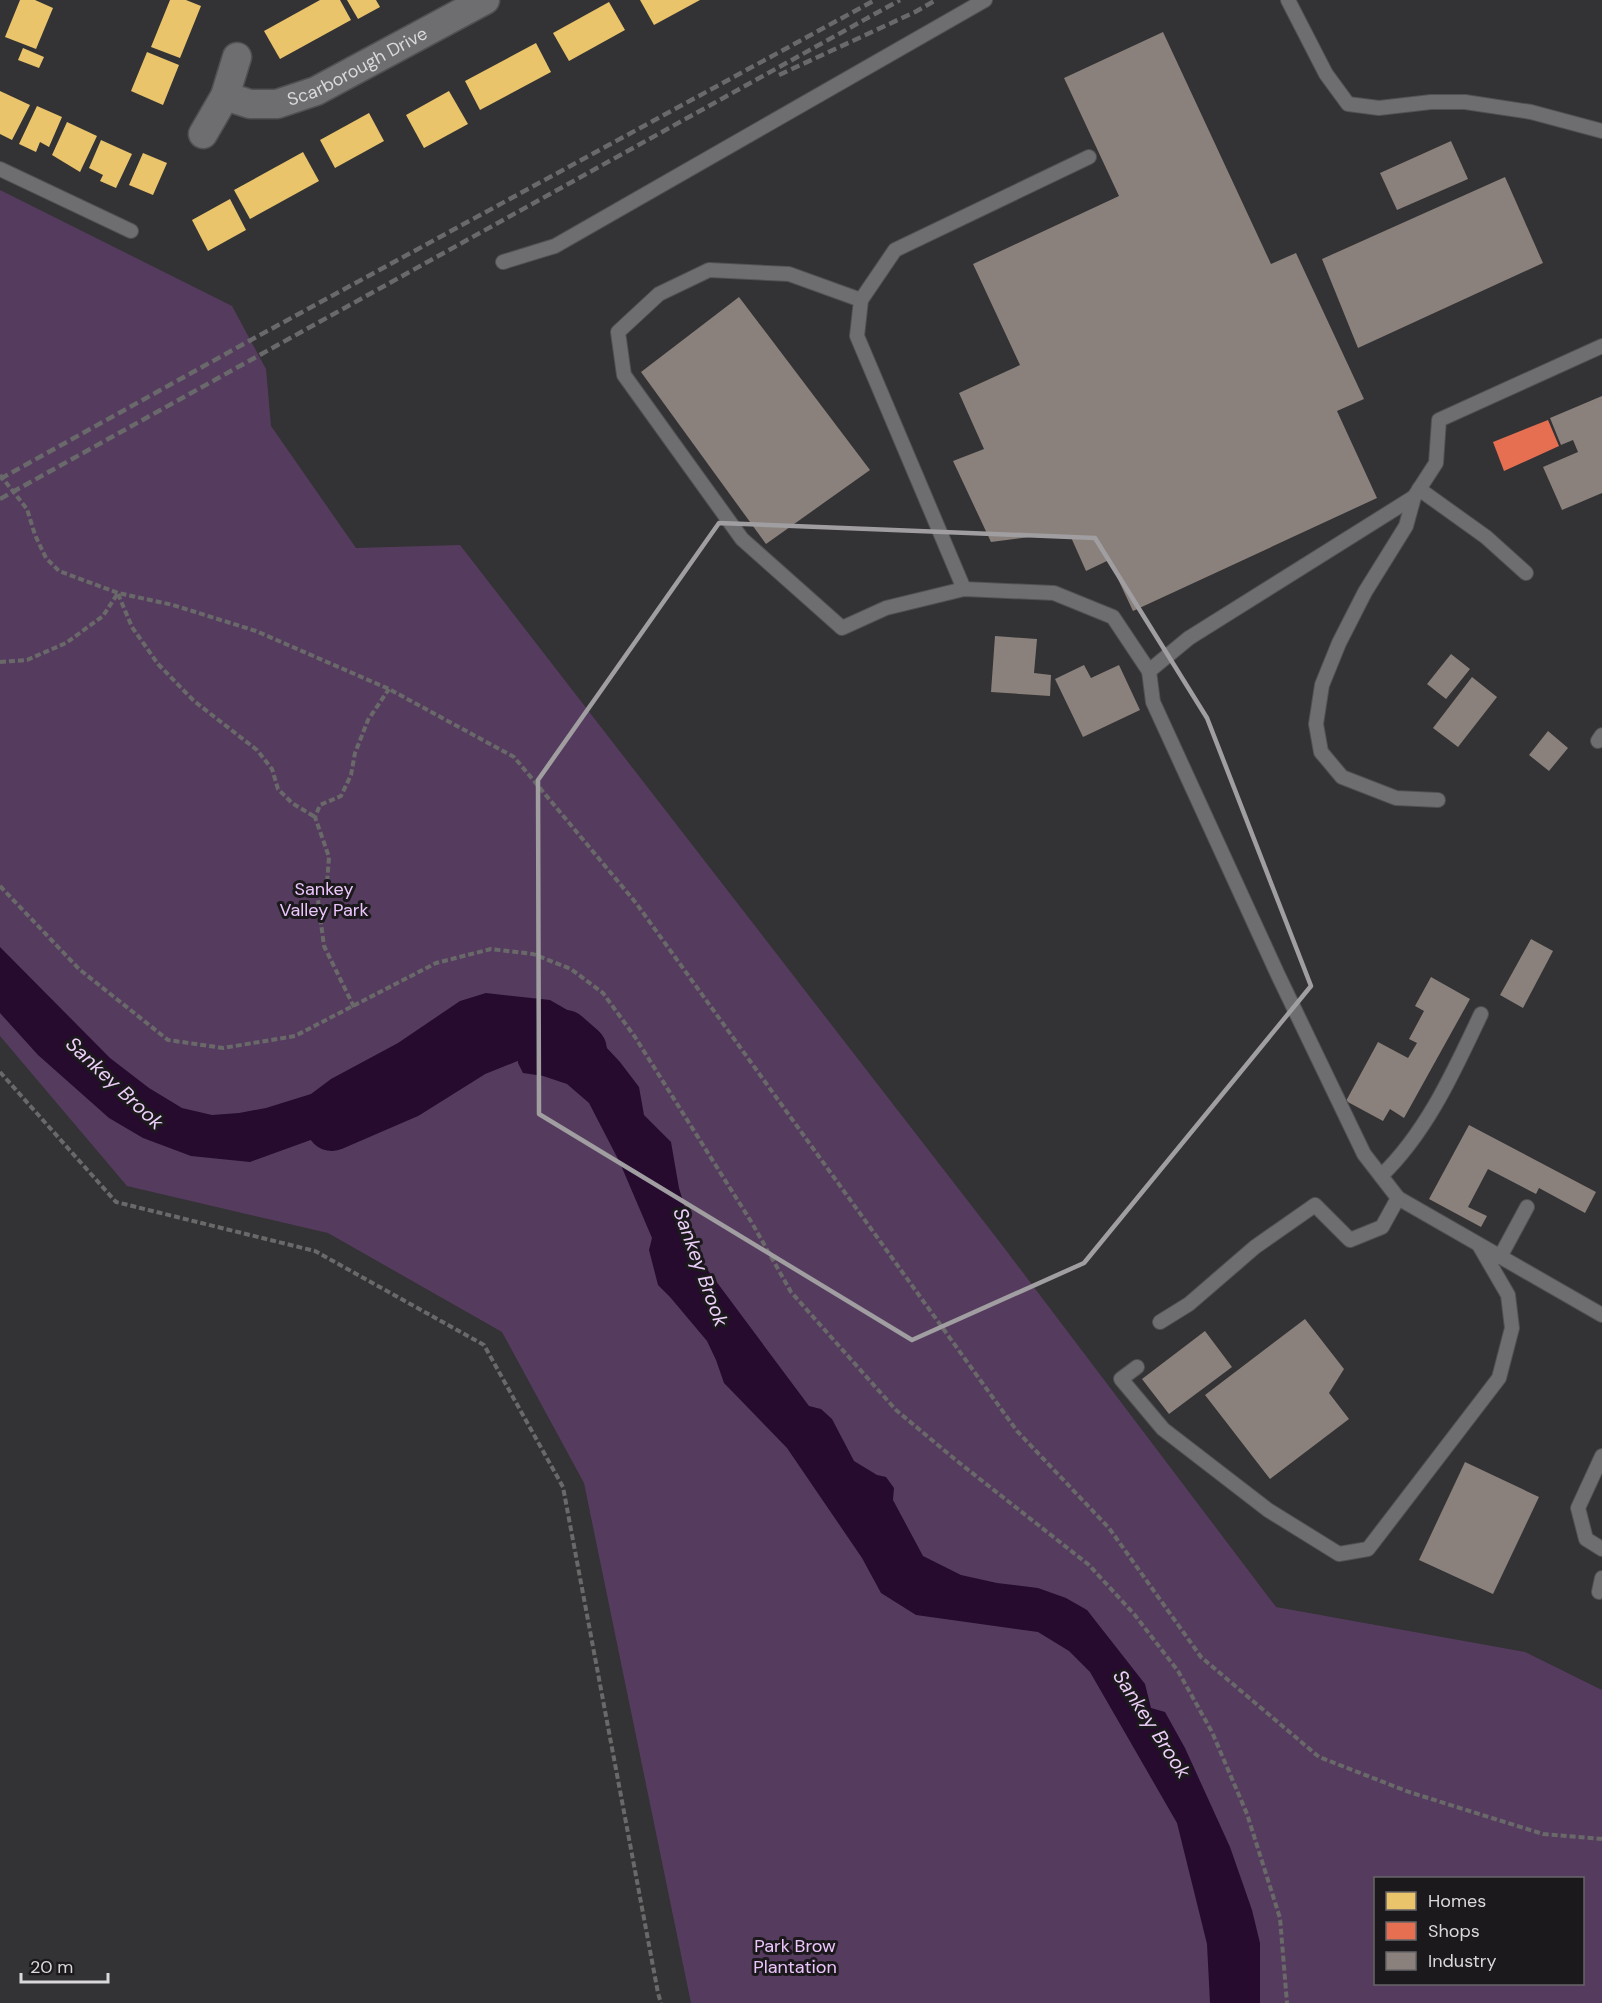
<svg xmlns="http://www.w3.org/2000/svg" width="1602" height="2003" font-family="'DM Sans',sans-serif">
	<rect width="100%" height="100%" fill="#333234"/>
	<!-- green -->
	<path fill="#553c5e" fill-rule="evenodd" d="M0,190L232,306L266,369L271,426L356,548L460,545L1002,1245L1276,1607L1525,1652L1602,1690V2003H691L584,1483L502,1332L328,1233L127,1186L0,1036ZM1376,1878H1582V1984H1376Z"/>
	<!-- water -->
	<path fill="#260b2f" d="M0,947L110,1058L149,1088L182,1108L212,1115L239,1113L266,1108L311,1094L331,1079L398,1043L460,1001L486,993L550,1000L576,1015L620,1062L639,1087L644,1115L671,1142L679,1188L701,1261L809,1406L821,1409L832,1419L854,1461L877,1475L886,1477L894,1488L893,1500L923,1556L961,1575L997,1583L1038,1588L1066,1598L1087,1610L1145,1684L1151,1708L1165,1712L1185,1748L1230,1847L1252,1910L1260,1943V2003H1210L1207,1944L1177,1823L1090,1672L1069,1651L1038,1632L916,1615L881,1593L862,1558L787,1448L724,1383L716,1360L707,1341L670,1297L658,1285L649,1250L652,1238L620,1163L589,1103L567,1084L543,1076L523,1073L518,1063L517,1040L513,1029L504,1022L486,1024L468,1032L452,1049L383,1109L319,1137L250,1162L191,1156L143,1138L109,1118L38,1055L0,1013Z"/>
	<!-- homes -->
	<g fill="#e9c46a">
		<path d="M20,0H35L53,8L36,49L5,37Z"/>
		<path d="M170,0H186L201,6L180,58L151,47Z"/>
		<path d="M320,0H340L351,20L280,59L264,31Z"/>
		<path d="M347,0H376L380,7L358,19Z"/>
		<path d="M640,0H700L654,25Z"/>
		<path d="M609,2L625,30L569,61L553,33Z"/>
		<path d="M536,43L551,72L480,110L465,81Z"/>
		<path d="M23,48L44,57L39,68L18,60Z"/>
		<path d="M147,52L179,65L163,105L131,91Z"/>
		<path d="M0,91L30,105L12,140L0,134Z"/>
		<path d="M449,91L468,124L424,148L406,115Z"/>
		<path d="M37,106L62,117L49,147L40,142L36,152L19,144Z"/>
		<path d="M369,113L384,141L335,168L320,140Z"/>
		<path d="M67,122L97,136L80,172L52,155Z"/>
		<path d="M101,140L132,154L116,188L100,181L103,175L89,168Z"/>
		<path d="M303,152L319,181L250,219L234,190Z"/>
		<path d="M143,153L167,163L153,195L129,185Z"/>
		<path d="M230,199L246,230L208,251L192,220Z"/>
	</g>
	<!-- shops -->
	<path fill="#e76f51" d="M1548,420L1559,446L1504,471L1493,442Z"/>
	<!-- industry -->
	<g fill="#8a817c">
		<path d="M1163,32L1271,264L1296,253L1364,399L1337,411L1377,498L1133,611L1109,560L1086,571L1070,535L1030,537L991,542L953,461L984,449L959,393L1020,365L973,264L1119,196L1064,78Z"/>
		<path d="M1451,141L1468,179L1397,210L1380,173Z"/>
		<path d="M1505,177L1543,263L1358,348L1322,259Z"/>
		<path d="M739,297L870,470L766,544L641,372Z"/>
		<path d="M1602,396V493L1562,510L1543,467L1578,452L1573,440L1561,445L1550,418Z"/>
		<path d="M995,636L1037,639L1034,673L1051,675L1050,696L991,692Z"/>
		<path d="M1451,654L1470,669L1446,699L1427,684Z"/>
		<path d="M1084,665L1091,678L1119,665L1140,710L1083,737L1055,679Z"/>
		<path d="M1472,677L1497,697L1458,747L1433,728Z"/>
		<path d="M1548,731L1568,748L1549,771L1529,755Z"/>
		<path d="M1531,939L1553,951L1523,1008L1500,995Z"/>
		<path d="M1431,977L1470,999L1404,1118L1390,1109L1383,1121L1346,1101L1378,1042L1408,1058L1417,1043L1409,1039L1424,1011L1415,1006Z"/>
		<path d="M1469,1125L1596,1192L1585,1213L1539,1188L1536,1194L1488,1169L1468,1207L1487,1216L1481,1227L1429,1199Z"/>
		<path d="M1305,1319L1344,1369L1329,1393L1349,1419L1270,1479L1205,1395Z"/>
		<path d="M1205,1331L1232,1367L1169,1414L1142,1379Z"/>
		<path d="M1465,1462L1539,1497L1493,1594L1419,1560Z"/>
	</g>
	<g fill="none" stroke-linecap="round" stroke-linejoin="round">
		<!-- river -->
		<path stroke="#260b2f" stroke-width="52" d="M332,1125L406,1093L473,1051L515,1034L565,1036L581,1050"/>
		<defs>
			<g id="lane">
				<path d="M1288,0L1326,74L1348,104L1379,108L1431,102H1465L1531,112L1602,131"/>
				<path d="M0,169L131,231"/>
				<path d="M503,262L555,246L985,0"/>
				<path d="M861,300L789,274L709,270L659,294L618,332L624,375L742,539L842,628L886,608L964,589L1054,593L1113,617L1149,671"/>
				<path d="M1419,489L1486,537L1526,573"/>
				<path d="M1414,497L1406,526L1365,592L1339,643L1322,685L1316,724L1321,752L1342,777L1396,798L1438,800"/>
				<path d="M964,589L857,336L861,300L895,250L1089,157"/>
				<path d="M1598,741L1602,735"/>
				<path d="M1381,1176C1427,1132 1454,1071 1481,1014"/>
				<path d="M1398,1198L1602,1315"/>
				<path d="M1500,1257L1527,1207"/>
				<path d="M1160,1322L1189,1304L1255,1247L1315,1205L1350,1240L1382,1227L1398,1198L1364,1154L1278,975L1153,702L1149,671L1189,638L1414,497L1436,463L1439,420L1602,346"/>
				<path d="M1137,1367L1121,1379L1163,1429L1268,1510L1339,1554L1368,1549L1499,1378L1512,1328L1508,1295L1479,1245"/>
				<path d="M1602,1456L1578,1508L1586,1539L1602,1549"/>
				<path d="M1599,1592L1602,1578"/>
			</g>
			<g id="street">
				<path id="s1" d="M225,96L250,104H277L316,91L485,0"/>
				<path d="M203,134L225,96L237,57"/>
			</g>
		</defs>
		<!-- lane casing -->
		<use href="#lane" stroke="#515052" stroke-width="16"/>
		<!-- street casing -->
		<use href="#street" stroke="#515052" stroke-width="31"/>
		<!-- path -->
		<g stroke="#6a696a" stroke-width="4" stroke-dasharray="6 3" stroke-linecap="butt">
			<path d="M0,475L27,509L35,535L46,558L59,571L118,593L173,605L256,631L389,689L514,757L636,903L1017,1431L1109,1528L1201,1657L1319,1757L1409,1792L1543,1834L1602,1839"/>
			<path d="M118,594L132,627L158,664L194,701L257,750L272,769L278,789L292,803L315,817"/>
			<path d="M0,662L27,660L66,643L103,616L118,593"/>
			<path d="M0,886L79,969L168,1040L223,1048L295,1036L436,963L491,949L533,954L571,969L603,993L635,1037L752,1223L791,1292L896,1410L957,1461L1089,1565L1134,1614L1178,1671L1212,1732L1247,1814L1280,1918L1287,2003"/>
			<path d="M354,1007L324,946L318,900L327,883L329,857L315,817L320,805L341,796L351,775L355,753L368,720L389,689"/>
			<path d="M0,1072L116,1202L315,1251L484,1345L563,1487L658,1993L661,2003"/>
		</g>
		<!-- lane -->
		<use href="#lane" stroke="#6e6d6f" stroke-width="14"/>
		<!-- street -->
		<use href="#street" stroke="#6e6d6f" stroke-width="28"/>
		<!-- rail -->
		<g stroke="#69686a" stroke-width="4.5" stroke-dasharray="9 4.5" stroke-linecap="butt">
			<path d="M779,75L915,12L936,0"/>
			<path d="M0,479L249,341L875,0"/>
			<path d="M0,499L900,0"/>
		</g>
	</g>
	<!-- marked area -->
	<path fill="none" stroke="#a09ea1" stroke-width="4.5" stroke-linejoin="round" d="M719,523L1095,538L1207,718L1311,986L1084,1263L912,1340L539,1114L538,780Z"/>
	<g text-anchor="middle" stroke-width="6" stroke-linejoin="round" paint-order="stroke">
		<!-- street labels -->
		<g font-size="18" fill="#dad8db" stroke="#1b191b">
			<text dy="6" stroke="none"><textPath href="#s1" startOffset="142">Scarborough Drive</textPath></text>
		</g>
		<!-- park labels -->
		<g font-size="18" fill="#eec6fe" stroke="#1b191b">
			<text x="324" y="895">Sankey<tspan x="324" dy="21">Valley Park</tspan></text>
			<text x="795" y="1952">Park Brow<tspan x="795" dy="21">Plantation</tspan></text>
		</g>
		<!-- water labels -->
		<g font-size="20" font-style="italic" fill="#edcffa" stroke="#1b191b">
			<text transform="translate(115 1083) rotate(43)" y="7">Sankey Brook</text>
			<text transform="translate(701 1267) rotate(70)" y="7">Sankey Brook</text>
			<text transform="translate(1152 1724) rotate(57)" y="7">Sankey Brook</text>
		</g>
	</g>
	<!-- legend -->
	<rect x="1374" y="1877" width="210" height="108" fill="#1b191b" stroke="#676568" stroke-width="1.5"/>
	<rect x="1386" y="1892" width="30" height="18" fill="#e9c46a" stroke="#676568" stroke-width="1.5"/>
	<text x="1428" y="1907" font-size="18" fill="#dad8db">Homes</text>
	<rect x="1386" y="1922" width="30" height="18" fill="#e76f51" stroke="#676568" stroke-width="1.5"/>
	<text x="1428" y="1937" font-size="18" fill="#dad8db">Shops</text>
	<rect x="1386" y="1952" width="30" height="18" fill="#8a817c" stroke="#676568" stroke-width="1.5"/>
	<text x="1428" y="1967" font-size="18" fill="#dad8db">Industry</text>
	<!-- scale -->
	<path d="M21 1973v9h87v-9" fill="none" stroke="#dad8db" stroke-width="3"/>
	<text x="30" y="1973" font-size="18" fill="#dad8db" stroke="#1b191b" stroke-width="4.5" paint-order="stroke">20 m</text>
</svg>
